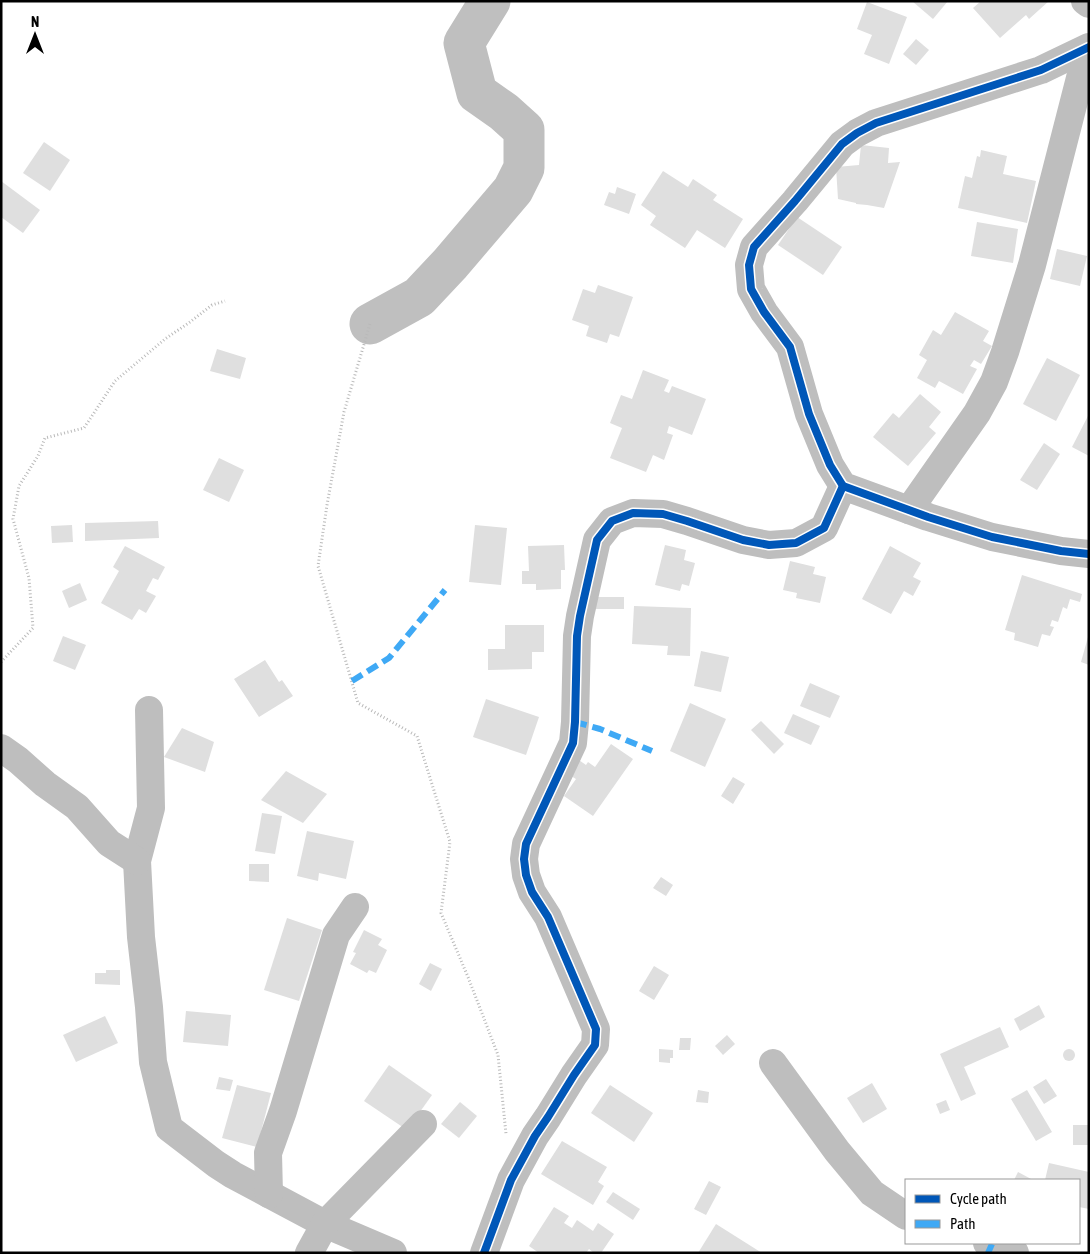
<svg xmlns="http://www.w3.org/2000/svg" width="1090" height="1254" font-family="'Asap Condensed',sans-serif">
	<rect width="100%" height="100%" fill="#fff"/>
	<g fill="none" stroke-linecap="round" stroke-linejoin="round">
		<!-- river -->
		<path stroke="#bfbfbf" stroke-width="41" d="M370,324L419,297L450,264L513,190L524,168V130L504,112L477,93L464,43L490,1"/>
	</g>
	<!-- building -->
	<g fill="#dfdfdf">
		<path d="M912,1H948L933,19Z"/>
		<path d="M981,1H1049L1029,19L1026,15L1000,38L973,8Z"/>
		<path d="M867,2L907,17L889,64L864,54L872,35L857,29Z"/>
		<path d="M916,39L929,50L916,65L903,54Z"/>
		<path d="M44,142L70,160L50,191L23,173Z"/>
		<path d="M861,145L889,148L888,163L900,162L884,208L867,205L856,204V203L838,199L836,167L859,165Z"/>
		<path d="M981,150L1007,156L1003,174L1036,181L1027,223L958,208L965,176L972,178L977,156L980,157Z"/>
		<path d="M663,171L688,187L693,179L717,195L713,200L743,219L725,248L697,230L685,248L650,225L656,216L641,205Z"/>
		<path d="M1,181L40,210L23,233L1,217Z"/>
		<path d="M617,187L636,194L629,214L604,205L609,192L615,194Z"/>
		<path d="M797,217L842,247L823,275L778,245Z"/>
		<path d="M977,222L1018,229L1013,263L971,256Z"/>
		<path d="M1057,249L1087,256L1080,286L1050,279Z"/>
		<path d="M598,285L633,297L619,337L610,334L607,343L586,336L589,326L572,320L583,289L595,293Z"/>
		<path d="M955,312L989,331L983,341L992,346L981,364L974,360L970,366L977,369L963,394L939,381L935,388L917,378L927,360L919,355L933,330L941,335Z"/>
		<path d="M217,349L246,358L240,379L210,371Z"/>
		<path d="M1047,358L1080,375L1056,421L1023,404Z"/>
		<path d="M643,370L669,380L664,391L669,393L672,386L706,399L692,435L669,426L667,433L673,435L664,460L653,455L646,472L610,458L622,428L610,423L621,395L632,399Z"/>
		<path d="M920,394L941,412L929,427L936,433L908,466L873,437L893,413L899,418Z"/>
		<path d="M1089,414V456L1072,447Z"/>
		<path d="M1044,443L1060,454L1037,490L1020,480Z"/>
		<path d="M219,458L244,470L229,502L203,490Z"/>
		<path d="M158,521L159,538L85,541V523Z"/>
		<path d="M72,525L73,542L52,543L51,526Z"/>
		<path d="M475,525L507,528L501,585L469,582Z"/>
		<path d="M564,545L565,570H561V589L536,590V584H522V571H529L528,546Z"/>
		<path d="M665,545L686,550L684,560L695,563L689,586L682,584L680,591L655,585Z"/>
		<path d="M125,546L165,567L158,580L153,578L146,591L156,596L146,613L139,609L132,620L101,603L119,571L113,567Z"/>
		<path d="M890,546L921,563L913,577L921,581L913,596L904,591L891,614L862,599Z"/>
		<path d="M790,561L815,567L813,574L826,577L820,603L796,598L797,593L783,590Z"/>
		<path d="M1022,575L1082,594L1080,602L1070,599L1067,609L1063,607L1058,622L1052,620L1050,626L1054,627L1050,636L1042,634L1038,647L1014,640L1015,633L1005,630Z"/>
		<path d="M80,583L87,600L69,608L62,591Z"/>
		<rect x="593" y="597" width="31" height="12"/>
		<path d="M634,606L691,608L690,656L667,655L668,646L632,644Z"/>
		<path d="M505,625H544V652H532V669L488,670V649H505Z"/>
		<path d="M63,636L86,645L75,670L53,661Z"/>
		<path d="M1088,637H1089V665L1081,662Z"/>
		<path d="M701,651L729,657L721,692L694,686Z"/>
		<path d="M265,660L279,682L282,680L293,696L259,717L234,679Z"/>
		<path d="M810,683L840,696L830,718L800,706Z"/>
		<path d="M486,699L539,717L526,755L473,737Z"/>
		<path d="M690,703L726,719L705,767L670,751Z"/>
		<path d="M793,714L820,726L811,745L784,733Z"/>
		<path d="M761,721L784,744L774,754L751,730Z"/>
		<path d="M182,728L214,742L205,772L164,757Z"/>
		<path d="M611,744L633,759L593,816L564,796L576,779L566,773L576,758L586,765L588,762L595,767Z"/>
		<path d="M286,771L327,794L303,823L261,800Z"/>
		<path d="M733,777L745,784L733,804L721,796Z"/>
		<path d="M262,813L282,816L275,854L255,851Z"/>
		<path d="M307,831L354,841L346,879L319,873L318,881L297,876Z"/>
		<path d="M249,864H269V882L249,881Z"/>
		<path d="M661,877L673,885L666,896L653,888Z"/>
		<path d="M287,918L322,930L299,1001L264,990Z"/>
		<path d="M364,930L382,939L378,945L387,950L376,973L369,970L367,973L350,964L356,953L353,952Z"/>
		<path d="M430,963L442,969L431,991L419,984Z"/>
		<path d="M654,966L669,975L654,1000L639,991Z"/>
		<path d="M106,970H120V985L95,984V973H106Z"/>
		<path d="M1039,1005L1045,1017L1020,1031L1014,1019Z"/>
		<path d="M186,1011L231,1015L228,1046L183,1042Z"/>
		<path d="M105,1016L118,1043L76,1062L63,1035Z"/>
		<path d="M1000,1027L1009,1047L964,1067L976,1094L961,1101L940,1054Z"/>
		<path d="M727,1035L735,1044L723,1055L715,1046Z"/>
		<path d="M680,1038H691L690,1050H679Z"/>
		<circle cx="1069" cy="1055" r="6"/>
		<path d="M659,1049L673,1050V1058H670V1063L659,1062Z"/>
		<path d="M389,1065L432,1095L407,1130L364,1101Z"/>
		<path d="M219,1077L233,1080L230,1091L216,1089Z"/>
		<path d="M1046,1079L1057,1096L1044,1104L1033,1087Z"/>
		<path d="M872,1083L887,1109L863,1123L847,1098Z"/>
		<path d="M237,1085L271,1093L257,1147L222,1138Z"/>
		<path d="M610,1085L653,1113L634,1142L591,1113Z"/>
		<path d="M698,1090L709,1092L708,1103L696,1102Z"/>
		<path d="M1027,1090L1052,1132L1036,1141L1011,1099Z"/>
		<path d="M946,1100L950,1110L940,1114L936,1104Z"/>
		<path d="M460,1102L477,1116L459,1138L441,1124Z"/>
		<rect x="1073" y="1125" width="16" height="20"/>
		<path d="M562,1141L607,1167L598,1182L604,1186L593,1205L541,1174Z"/>
		<path d="M1049,1163L1089,1172V1209L1079,1207V1180H1045Z"/>
		<path d="M1018,1172L1033,1180H1014Z"/>
		<path d="M709,1181L721,1187L706,1215L694,1209Z"/>
		<path d="M613,1192L640,1209L633,1220L606,1202Z"/>
		<path d="M554,1207L569,1216L564,1223L572,1228L577,1220L593,1231L598,1223L614,1234L601,1253H594L589,1249L586,1253H539L529,1246Z"/>
		<path d="M716,1224L762,1253H698Z"/>
	</g>
	<g fill="none" stroke-linecap="round" stroke-linejoin="round">
		<!-- path -->
		<g stroke="#b9b9b9" stroke-width="3" stroke-dasharray="1 2.5" stroke-linecap="butt">
			<path d="M370,324L344,412L327,505L318,566L358,703L417,736L450,842L441,913L468,977L498,1055L506,1134"/>
			<path d="M1,662L33,628L29,578L13,519L19,486L38,456L45,438L84,428L115,381L165,339L190,322L212,305L225,301"/>
		</g>
		<!-- minor -->
		<g stroke="#bebebe" stroke-width="28">
			<path d="M1085,1L1089,4"/>
			<path d="M1089,47L1041,70L876,123L857,133L842,144L795,201L754,247L749,265L751,289L764,312L790,347L809,414L830,465L843,486L928,517L992,537L1061,551L1089,554"/>
			<path d="M909,510L977,413L994,382L1005,352L1032,265L1080,78L1089,55"/>
			<path d="M149,710L151,808L137,861L141,937L149,1007L153,1062L169,1128L216,1164L233,1175L325,1224L393,1253"/>
			<path d="M1,748L18,760L45,784L77,807L109,843L137,861"/>
			<path d="M773,1063L837,1151L872,1193L906,1216"/>
			<path d="M269,1194L268,1153L283,1111L336,935L355,907"/>
			<path d="M987,1243L1015,1253"/>
			<path d="M309,1253L325,1224L423,1124"/>
			<path d="M484,1253L511,1180L535,1136L548,1117L574,1075L595,1045L596,1029L548,917L532,892L526,875L524,859L526,844L573,743L575,722L577,636L580,616L597,540L612,521L633,513L663,514L687,521L743,540L769,545L796,543L824,528L843,486"/>
		</g>
		<!-- quiet -->
		<g stroke="#3fa9f5" stroke-width="6" stroke-dasharray="12 6" stroke-linecap="butt">
			<path d="M352,681L389,658L445,590"/>
			<path d="M575,722L600,729L652,751"/>
			<path d="M988,1253L992,1244"/>
		</g>
		<defs>
			<g id="cycleway">
				<path d="M1089,47L1041,70L876,123L857,133L842,144L795,201L754,247L749,265L751,289L764,312L790,347L809,414L830,465L843,486L928,517L992,537L1061,551L1089,554"/>
				<path d="M484,1253L511,1180L535,1136L548,1117L574,1075L595,1045L596,1029L548,917L532,892L526,875L524,859L526,844L573,743L575,722L577,636L580,616L597,540L612,521L633,513L663,514L687,521L743,540L769,545L796,543L824,528L843,486"/>
			</g>
		</defs>
		<!-- cycleway casing -->
		<use href="#cycleway" stroke="#fff" stroke-width="11"/>
		<!-- cycleway -->
		<use href="#cycleway" stroke="#0057b8" stroke-width="8"/>
	</g>
	<!-- border -->
	<rect width="1090" height="1254" fill="none" stroke="#000000" stroke-width="5"/>
	<!-- legend -->
	<rect x="905" y="1179" width="175" height="65" fill="#ffffff" stroke="#999999"/>
	<rect x="915" y="1195" width="25" height="8" fill="#0057b8" stroke="#999999"/>
	<text x="950" y="1204" font-size="15" fill="#000000">Cycle path</text>
	<rect x="915" y="1220" width="25" height="8" fill="#3fa9f5" stroke="#999999"/>
	<text x="950" y="1229" font-size="15" fill="#000000">Path</text>
	<!-- north arrow -->
	<g transform="translate(35 35)" stroke="#ffffff" stroke-width="4" paint-order="stroke">
	<path d="M0-4L9 19L0 12L-9 19Z" fill="#000000"/>
	<text y="-8" font-size="14" font-weight="bold" text-anchor="middle" fill="#000000">N</text>
	</g>
</svg>
